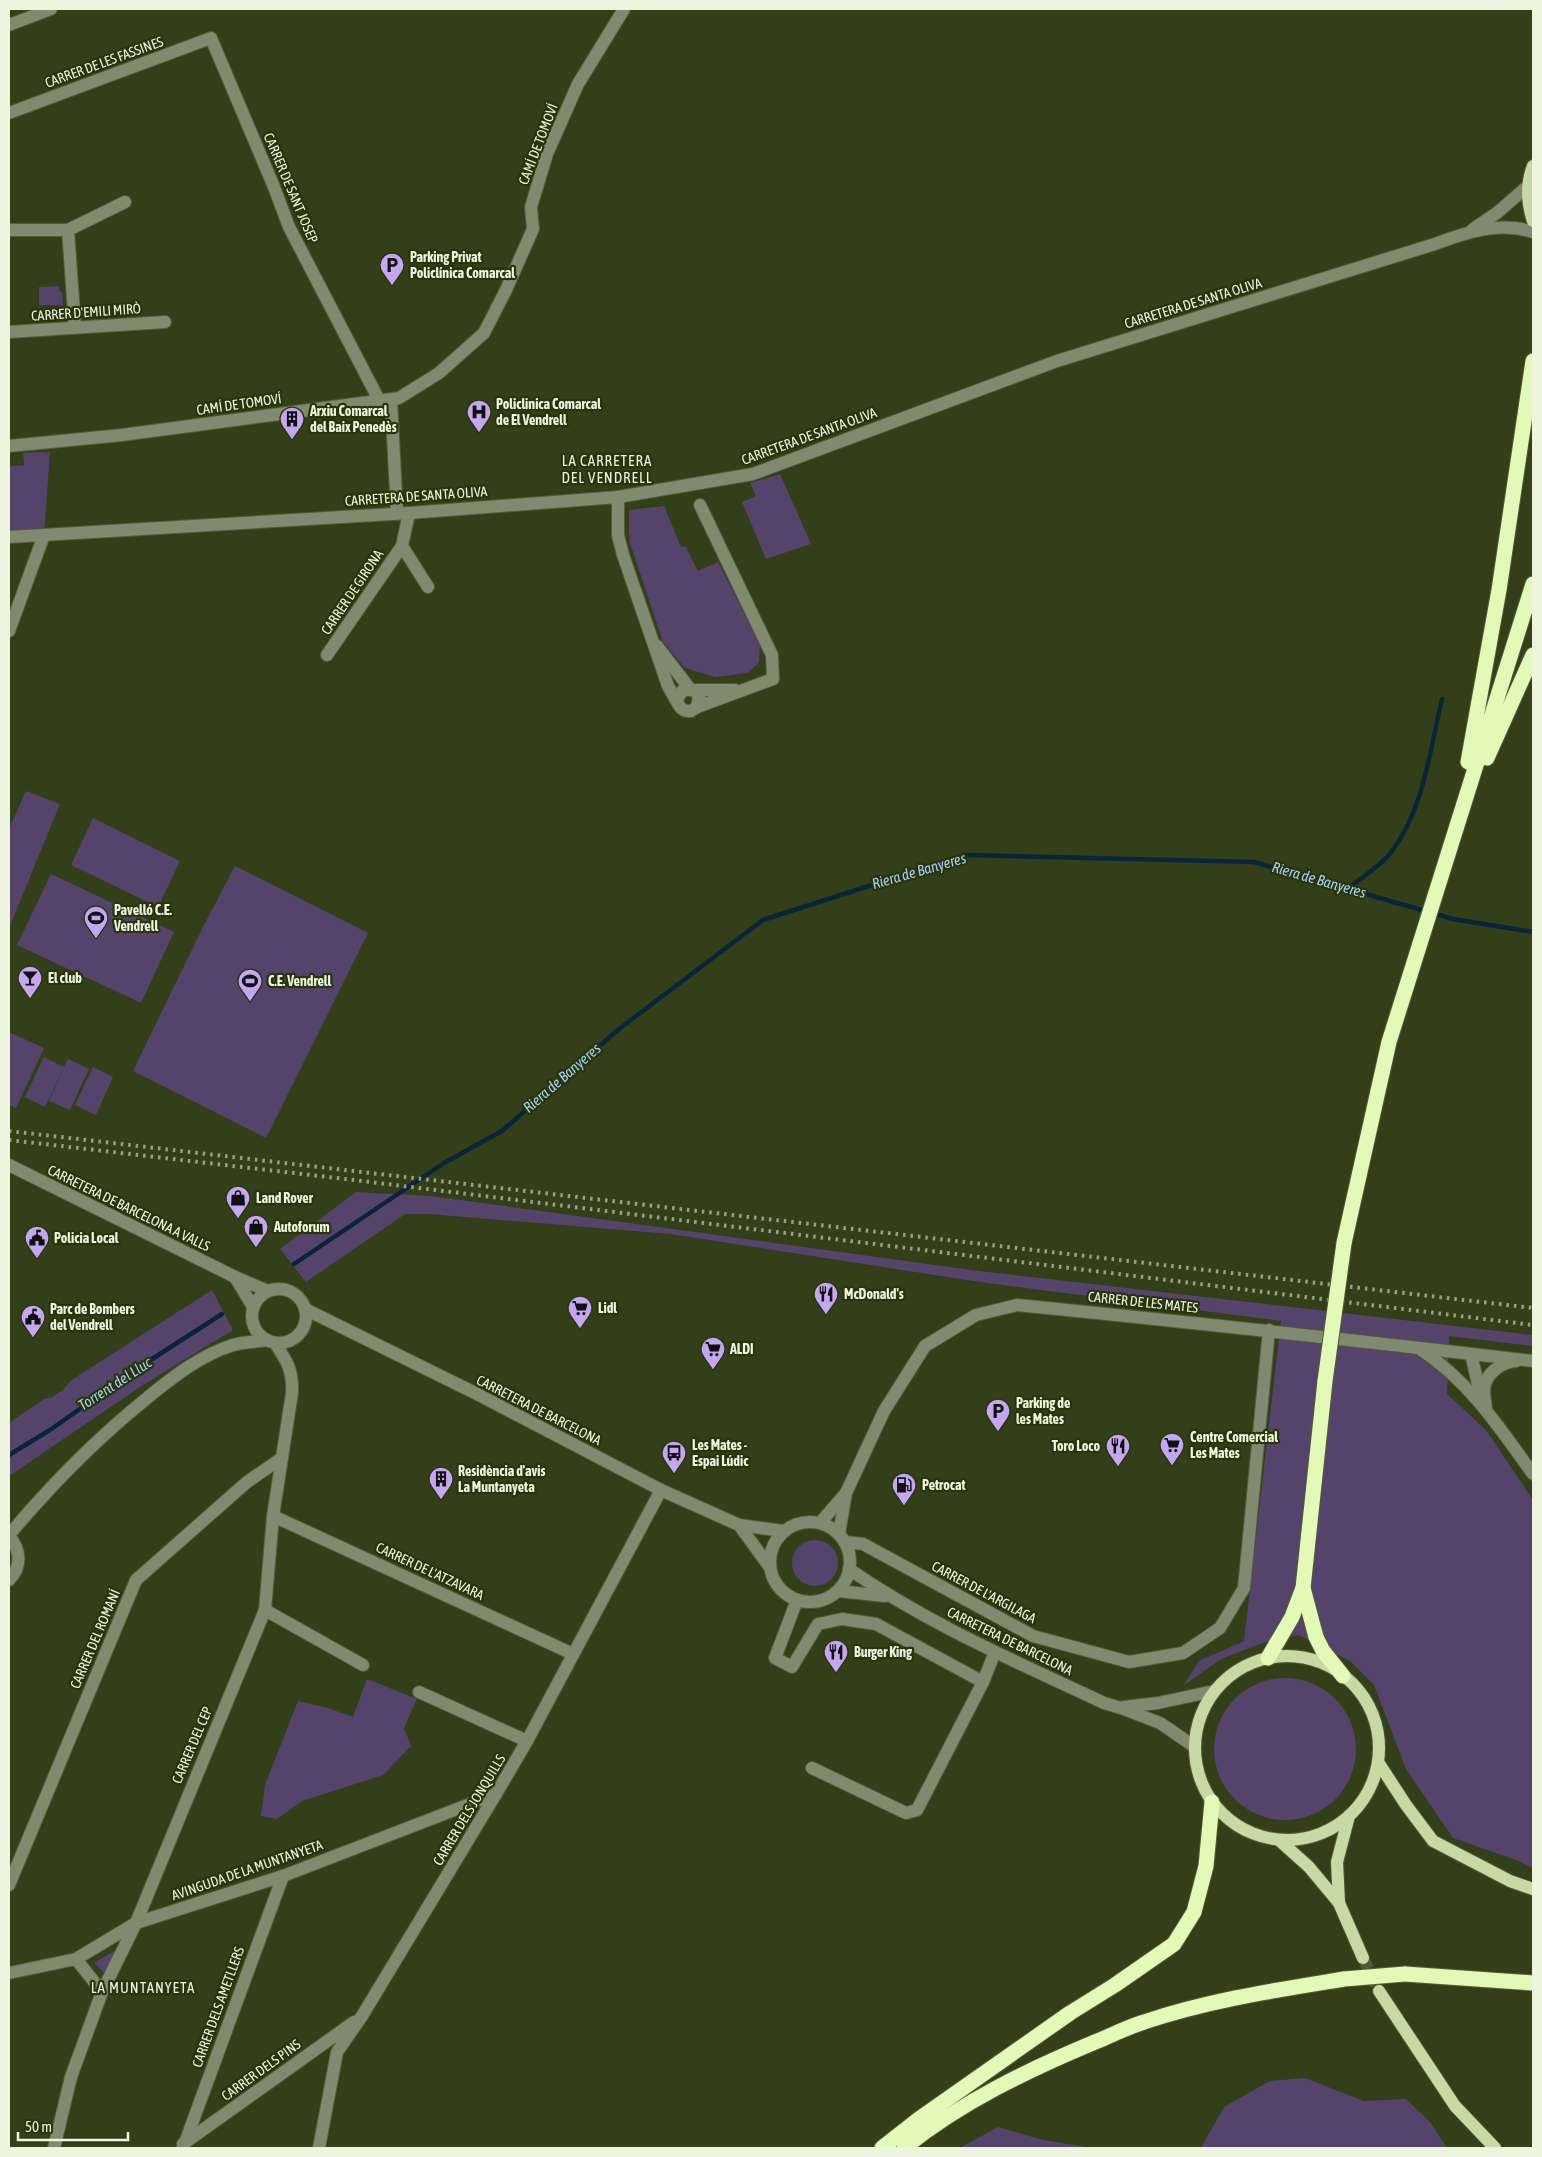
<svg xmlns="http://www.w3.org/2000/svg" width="1542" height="2157" font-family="'Asap Condensed',sans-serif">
	<rect width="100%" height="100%" fill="#333f18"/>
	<!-- green -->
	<g fill="#55436c">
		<path d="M59,286V291L62,292L63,305H39V287Z"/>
		<path d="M50,452L44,535L9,540V466L24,465L23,453Z"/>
		<path d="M780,474L811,544L766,559L742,502L756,496L750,483Z"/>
		<path d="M664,506L681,547L685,546L698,571L718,562L760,644L759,662L748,673L715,677L685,668L663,642L629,540V510Z"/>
		<path d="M26,791L60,804L9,928V829Z"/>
		<path d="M93,818L180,861L158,907L71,865Z"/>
		<path d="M235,866L368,933L266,1138L133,1071L202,929Z"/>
		<path d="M51,874L174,932L141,1003L17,945Z"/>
		<path d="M9,1032L44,1048L16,1108L9,1105Z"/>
		<path d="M44,1057L64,1067L68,1059L89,1069L70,1110L49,1101L64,1067L45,1107L25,1097Z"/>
		<path d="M93,1067L113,1077L96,1115L75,1105Z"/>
		<path d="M356,1192L431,1196L979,1271L1533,1335V1346L1449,1336L1447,1394L1486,1430L1533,1500V1868L1516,1860L1453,1838L1406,1769L1374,1685L1350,1661L1298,1635L1265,1642L1221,1659L1183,1686L1199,1661L1244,1641L1281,1321L980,1282L670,1234L429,1214H405L306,1282L280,1249Z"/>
		<path d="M212,1290L233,1330L143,1385L9,1476V1423L44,1399L52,1397L64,1389L70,1381Z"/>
		<circle cx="815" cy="1563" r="23"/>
		<circle cx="1285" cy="1749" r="71"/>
		<path d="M367,1679L417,1699L404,1728L411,1746L383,1775L302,1801L277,1819L261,1816L265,1785L298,1701L328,1708L353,1717Z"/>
		<path d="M116,1950L107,1976L94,1963Z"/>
		<path d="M1305,2078L1364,2101L1406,2099L1430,2122L1447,2148H1201L1224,2107L1270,2081Z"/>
		<path d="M998,2127L1043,2140L1093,2148H960Z"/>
	</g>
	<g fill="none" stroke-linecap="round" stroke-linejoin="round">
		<!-- stream -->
		<g stroke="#08253a" stroke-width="4.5">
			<path d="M1347,889C1362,877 1381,866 1392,851C1424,809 1430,749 1442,699"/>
			<path d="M294,1264L444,1163L502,1131L619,1029L763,920L965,855L1254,862L1453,919L1533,932"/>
			<path d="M9,1455L50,1430L135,1370L222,1314"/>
		</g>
		<!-- major-tunnel -->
		<path stroke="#4f5a36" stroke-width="12" stroke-dasharray="12 6" stroke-linecap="butt" d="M1363,1958L1379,1991"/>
		<defs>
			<g id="minor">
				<path d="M9,25L51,9"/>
				<path d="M9,113L211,38L274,187L289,227L379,400"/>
				<path d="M9,230H68L125,202"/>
				<path d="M68,230L75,327"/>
				<path d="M1472,230L1498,212L1529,185"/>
				<path d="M9,332L165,322"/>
				<path d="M391,399L397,513"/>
				<path d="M9,446L122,435L399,398L439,373L484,333L506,290L533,229L531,207L547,154L578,84L624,9"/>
				<path d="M618,497V535L623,555L668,686L677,702"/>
				<path d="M409,513L402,546L428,587"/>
				<path d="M9,537L409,513L618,497L753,474L1057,361L1435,244C1467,232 1500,221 1533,232"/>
				<path d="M9,631L44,535"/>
				<path d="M657,646L690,689"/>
				<path d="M327,655L402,546"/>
				<path d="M694,690L699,696L697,707L691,711C683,712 678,707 677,699L683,690H735"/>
				<path d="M697,707L773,679L772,655L700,505"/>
				<path d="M9,1165L235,1277L268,1291"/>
				<path d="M235,1277L253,1307"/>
				<circle cx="279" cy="1316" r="27"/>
				<path d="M305,1309L477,1394L661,1490L739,1525L783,1531"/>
				<path d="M1420,1349C1470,1382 1499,1427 1533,1474"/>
				<path d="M1471,1354L1481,1397"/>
				<path d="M1486,1408C1485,1401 1483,1391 1485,1384C1489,1371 1503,1362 1516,1361"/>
				<path d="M273,1516L573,1654"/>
				<circle cx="810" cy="1562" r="40"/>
				<path d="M820,1523L846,1493"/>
				<path d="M739,1525L769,1566"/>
				<path d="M839,1534L846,1493L884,1411L925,1346L976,1315L1017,1305C1189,1322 1361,1341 1533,1361"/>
				<path d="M9,1535C51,1485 95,1440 146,1399C171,1378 201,1355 233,1345C243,1342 256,1342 267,1340"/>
				<path d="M9,1536C21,1550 22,1567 9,1580"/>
				<path d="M845,1542L863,1544L1033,1636L1129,1662L1183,1653L1220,1628L1244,1588L1269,1330"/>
				<path d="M849,1569C928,1624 1017,1662 1104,1703L1121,1708L1160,1723L1195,1747"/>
				<path d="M838,1591L885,1596"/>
				<path d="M797,1600L775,1658L792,1667L818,1624L842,1619L876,1624L983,1682L917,1810L906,1813L812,1768"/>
				<path d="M265,1610L363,1665"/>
				<path d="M983,1682L995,1652"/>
				<path d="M419,1692L527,1741"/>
				<path d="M1124,1707L1158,1703L1214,1691"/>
				<path d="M9,1885L136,1580L247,1482L282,1458"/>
				<path d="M76,1959L102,1992"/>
				<path d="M9,1973L76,1959L136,1923L283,1876L496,1794"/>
				<path d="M183,2144L354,2022"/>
				<path d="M54,2148L71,2077L102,1992L136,1923L265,1610L273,1516L292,1393C293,1370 287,1361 275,1343"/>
				<path d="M183,2148L283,1876"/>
				<path d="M319,2148L337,2052L362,2016L496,1794L527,1741L661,1490"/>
			</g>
			<g id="major">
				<path d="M1533,166C1526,184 1527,203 1533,221"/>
				<circle cx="1287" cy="1748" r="92"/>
				<path d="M1378,1762L1406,1805L1433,1841L1510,1881L1533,1889"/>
				<path d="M1279,1840L1309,1867L1339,1903L1363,1958"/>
				<path d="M1339,1903L1337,1862L1349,1816"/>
				<path d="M1379,1991L1455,2106L1495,2148"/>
			</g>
			<g id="highway">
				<path d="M1487,758L1533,655"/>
				<path d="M1468,762L1499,590L1533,361"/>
				<path d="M1344,1243L1389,1042L1533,584"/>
				<path d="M1303,1588L1316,1637L1323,1651L1343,1676"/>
				<path d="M1268,1658L1292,1617L1303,1588L1325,1381"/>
				<path d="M1405,1974L1533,1983"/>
				<path d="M882,2148L919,2119L1070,2013L1115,1985L1174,1944L1194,1912L1206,1866L1212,1802"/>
				<path d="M904,2148C961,2102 1028,2070 1095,2042C1112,2035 1128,2027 1144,2022C1209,2000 1277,1990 1344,1979"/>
			</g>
		</defs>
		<!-- minor casing -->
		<use href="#minor" stroke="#515c38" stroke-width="14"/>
		<!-- major casing -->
		<use href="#major" stroke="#515c38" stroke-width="14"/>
		<!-- highway casing -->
		<use href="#highway" stroke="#515c38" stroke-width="17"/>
		<!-- minor -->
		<use href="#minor" stroke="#808a70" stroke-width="12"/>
		<!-- major -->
		<use href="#major" stroke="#c7d9a4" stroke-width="12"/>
		<!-- highway -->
		<use href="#highway" stroke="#e2f9b8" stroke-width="15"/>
		<!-- rail -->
		<g stroke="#97a184" stroke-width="4" stroke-dasharray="2.5 5" stroke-linecap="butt">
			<path d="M9,1131L1533,1308"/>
			<path d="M9,1140L354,1180L1533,1325"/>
		</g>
		<defs>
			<g id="highway-bridge">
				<path d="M1325,1381L1344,1243"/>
				<path d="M1344,1979L1405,1974"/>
			</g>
		</defs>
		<!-- highway-bridge casing -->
		<use href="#highway-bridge" stroke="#515c38" stroke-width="17" stroke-linecap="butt"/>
		<!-- highway-bridge -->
		<use href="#highway-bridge" stroke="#e2f9b8" stroke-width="15"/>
	</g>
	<!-- icons -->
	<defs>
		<symbol id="parking-pin" viewBox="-11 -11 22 30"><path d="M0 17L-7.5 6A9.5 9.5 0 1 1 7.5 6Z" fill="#c6a6f0" stroke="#29340d"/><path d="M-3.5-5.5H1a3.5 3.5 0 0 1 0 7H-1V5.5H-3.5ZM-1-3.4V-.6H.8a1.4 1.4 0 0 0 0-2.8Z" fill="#111"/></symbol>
		<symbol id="hospital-pin" viewBox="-11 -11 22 30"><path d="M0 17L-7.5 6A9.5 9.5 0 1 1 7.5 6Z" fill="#c6a6f0" stroke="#29340d"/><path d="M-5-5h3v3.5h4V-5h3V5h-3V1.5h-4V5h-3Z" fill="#111"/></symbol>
		<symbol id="building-pin" viewBox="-11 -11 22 30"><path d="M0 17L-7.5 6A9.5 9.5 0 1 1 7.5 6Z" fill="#c6a6f0" stroke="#29340d"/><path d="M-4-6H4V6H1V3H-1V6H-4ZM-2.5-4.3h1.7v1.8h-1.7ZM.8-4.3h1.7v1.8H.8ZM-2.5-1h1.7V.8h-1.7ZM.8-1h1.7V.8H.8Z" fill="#111"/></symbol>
		<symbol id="stadium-pin" viewBox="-11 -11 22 30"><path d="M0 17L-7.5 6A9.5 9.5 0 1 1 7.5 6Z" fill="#c6a6f0" stroke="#29340d"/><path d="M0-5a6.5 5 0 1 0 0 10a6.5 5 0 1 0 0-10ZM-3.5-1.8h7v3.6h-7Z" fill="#111"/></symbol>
		<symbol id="bar-pin" viewBox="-11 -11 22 30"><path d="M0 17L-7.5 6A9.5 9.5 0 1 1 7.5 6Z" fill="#c6a6f0" stroke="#29340d"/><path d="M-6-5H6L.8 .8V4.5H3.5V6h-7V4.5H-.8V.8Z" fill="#111"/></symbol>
		<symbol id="shop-pin" viewBox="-11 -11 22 30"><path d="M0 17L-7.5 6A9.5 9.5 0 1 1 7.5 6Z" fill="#c6a6f0" stroke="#29340d"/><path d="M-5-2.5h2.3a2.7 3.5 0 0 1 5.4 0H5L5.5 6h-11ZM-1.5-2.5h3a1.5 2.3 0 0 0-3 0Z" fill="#111"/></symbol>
		<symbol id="civic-pin" viewBox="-11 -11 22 30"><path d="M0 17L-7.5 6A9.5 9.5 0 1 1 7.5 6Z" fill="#c6a6f0" stroke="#29340d"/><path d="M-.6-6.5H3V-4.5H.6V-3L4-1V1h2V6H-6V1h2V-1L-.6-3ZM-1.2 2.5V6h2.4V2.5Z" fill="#111"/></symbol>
		<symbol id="restaurant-pin" viewBox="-11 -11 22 30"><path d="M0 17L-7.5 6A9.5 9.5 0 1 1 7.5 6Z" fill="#c6a6f0" stroke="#29340d"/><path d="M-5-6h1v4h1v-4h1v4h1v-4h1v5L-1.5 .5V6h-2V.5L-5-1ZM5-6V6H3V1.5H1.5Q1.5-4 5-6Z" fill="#111"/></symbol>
		<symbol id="supermarket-pin" viewBox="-11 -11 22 30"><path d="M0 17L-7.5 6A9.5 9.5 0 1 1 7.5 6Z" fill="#c6a6f0" stroke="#29340d"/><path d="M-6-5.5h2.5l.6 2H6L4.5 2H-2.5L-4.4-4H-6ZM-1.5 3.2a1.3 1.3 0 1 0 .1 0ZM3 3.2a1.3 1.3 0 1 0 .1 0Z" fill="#111"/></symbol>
		<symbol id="bus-pin" viewBox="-11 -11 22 30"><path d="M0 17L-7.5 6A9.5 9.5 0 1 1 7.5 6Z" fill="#c6a6f0" stroke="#29340d"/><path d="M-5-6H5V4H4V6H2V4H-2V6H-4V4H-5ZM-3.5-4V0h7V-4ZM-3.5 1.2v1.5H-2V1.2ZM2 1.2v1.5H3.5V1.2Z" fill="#111"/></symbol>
		<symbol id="fuel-pin" viewBox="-11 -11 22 30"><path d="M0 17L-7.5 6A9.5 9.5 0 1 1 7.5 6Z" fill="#c6a6f0" stroke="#29340d"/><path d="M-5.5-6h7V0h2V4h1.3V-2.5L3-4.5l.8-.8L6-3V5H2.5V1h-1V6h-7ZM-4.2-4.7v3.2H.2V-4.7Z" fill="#111"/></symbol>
	</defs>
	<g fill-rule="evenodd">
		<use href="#parking-pin" x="378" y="251" width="28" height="38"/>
		<use href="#hospital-pin" x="465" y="398" width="28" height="38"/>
		<use href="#building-pin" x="278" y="405" width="28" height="38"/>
		<use href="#stadium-pin" x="82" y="904" width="28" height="38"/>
		<use href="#bar-pin" x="16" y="964" width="28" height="38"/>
		<use href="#stadium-pin" x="236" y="967" width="28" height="38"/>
		<use href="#shop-pin" x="224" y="1184" width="28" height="38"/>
		<use href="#shop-pin" x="242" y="1213" width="28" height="38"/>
		<use href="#civic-pin" x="23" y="1224" width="28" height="38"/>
		<use href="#restaurant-pin" x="812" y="1280" width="28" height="38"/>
		<use href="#supermarket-pin" x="566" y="1294" width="28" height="38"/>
		<use href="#civic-pin" x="19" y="1303" width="28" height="38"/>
		<use href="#supermarket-pin" x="699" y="1335" width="28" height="38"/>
		<use href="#parking-pin" x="984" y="1397" width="28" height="38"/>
		<use href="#supermarket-pin" x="1158" y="1431" width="28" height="38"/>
		<use href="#restaurant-pin" x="1104" y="1432" width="28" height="38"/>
		<use href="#bus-pin" x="660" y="1439" width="28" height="38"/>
		<use href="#building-pin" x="427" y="1465" width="28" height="38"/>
		<use href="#fuel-pin" x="890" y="1471" width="28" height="38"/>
		<use href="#restaurant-pin" x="822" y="1638" width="28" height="38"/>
	</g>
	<g text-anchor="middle" stroke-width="4.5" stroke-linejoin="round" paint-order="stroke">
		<!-- street labels -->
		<g font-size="14" fill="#edf5df" stroke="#29340d">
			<text transform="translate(104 62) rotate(-20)" y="5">CARRER DE LES FASSINES</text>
			<text transform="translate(538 144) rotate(-69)" y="5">CAMÍ DE TOMOVÍ</text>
			<text transform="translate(291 188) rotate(67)" y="5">CARRER DE SANT JOSEP</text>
			<text transform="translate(1193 303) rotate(-17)" y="5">CARRETERA DE SANTA OLIVA</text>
			<text transform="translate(86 312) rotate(-4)" y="5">CARRER D'EMILI MIRÒ</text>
			<text transform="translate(239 404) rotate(-8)" y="5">CAMÍ DE TOMOVÍ</text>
			<text transform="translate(809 436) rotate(-20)" y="5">CARRETERA DE SANTA OLIVA</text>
			<text transform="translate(416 496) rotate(-4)" y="5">CARRETERA DE SANTA OLIVA</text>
			<text transform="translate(352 592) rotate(-56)" y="5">CARRER DE GIRONA</text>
			<text transform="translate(129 1208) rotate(26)" y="5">CARRETERA DE BARCELONA A VALLS</text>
			<text transform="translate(1143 1302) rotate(6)" y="5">CARRER DE LES MATES</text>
			<text transform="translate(539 1410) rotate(27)" y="5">CARRETERA DE BARCELONA</text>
			<text transform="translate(430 1571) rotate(25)" y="5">CARRER DE L'ATZAVARA</text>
			<text transform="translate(984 1592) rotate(28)" y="5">CARRER DE L'ARGILAGA</text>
			<text transform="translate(95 1639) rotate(-67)" y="5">CARRER DEL ROMANÍ</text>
			<text transform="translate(1010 1641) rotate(26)" y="5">CARRETERA DE BARCELONA</text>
			<text transform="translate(192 1745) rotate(-67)" y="5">CARRER DEL CEP</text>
			<text transform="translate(469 1810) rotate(-59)" y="5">CARRER DELS JONQUILLS</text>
			<text transform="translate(247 1870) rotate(-19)" y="5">AVINGUDA DE LA MUNTANYETA</text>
			<text transform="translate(218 2007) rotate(-70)" y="5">CARRER DELS AMETLLERS</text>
			<text transform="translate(261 2070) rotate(-36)" y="5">CARRER DELS PINS</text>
		</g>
		<!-- poi labels -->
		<g font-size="14" font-weight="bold" fill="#edf5df" stroke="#29340d" text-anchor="start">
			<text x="410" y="262">Parking Privat<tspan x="410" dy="16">Policlínica Comarcal</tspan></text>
			<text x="496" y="409">Policlinica Comarcal<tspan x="496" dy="16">de El Vendrell</tspan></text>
			<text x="310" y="416">Arxiu Comarcal<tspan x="310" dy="16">del Baix Penedès</tspan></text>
			<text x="114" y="915">Pavelló C.E.<tspan x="114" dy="16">Vendrell</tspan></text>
			<text x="48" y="983">El club</text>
			<text x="268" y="986">C.E. Vendrell</text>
			<text x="256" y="1203">Land Rover</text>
			<text x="274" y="1232">Autoforum</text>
			<text x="54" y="1243">Policia Local</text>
			<text x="844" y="1299">McDonald's</text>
			<text x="598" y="1313">Lidl</text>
			<text x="50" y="1314">Parc de Bombers<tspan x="50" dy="16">del Vendrell</tspan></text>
			<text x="730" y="1354">ALDI</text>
			<text x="1016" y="1408">Parking de<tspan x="1016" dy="16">les Mates</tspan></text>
			<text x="1190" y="1442">Centre Comercial<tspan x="1190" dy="16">Les Mates</tspan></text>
			<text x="692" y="1450">Les Mates -<tspan x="692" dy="16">Espai Lúdic</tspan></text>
			<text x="1100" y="1451" text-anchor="end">Toro Loco</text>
			<text x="458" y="1476">Residència d'avis<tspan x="458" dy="16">La Muntanyeta</tspan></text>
			<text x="922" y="1490">Petrocat</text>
			<text x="854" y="1657">Burger King</text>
		</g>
		<!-- neighbourhood labels -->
		<g font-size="15" letter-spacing="1" fill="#edf5df" stroke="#29340d">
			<text x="607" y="466">LA CARRETERA<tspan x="607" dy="17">DEL VENDRELL</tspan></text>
			<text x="143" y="1993">LA MUNTANYETA</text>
		</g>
		<!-- water labels -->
		<g font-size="15" font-style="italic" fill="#a5d1f6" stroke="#29340d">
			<text transform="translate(919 871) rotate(-16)" y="5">Riera de Banyeres</text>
			<text transform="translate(1319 880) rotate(16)" y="5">Riera de Banyeres</text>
			<text transform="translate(562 1078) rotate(-41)" y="5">Riera de Banyeres</text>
			<text transform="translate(115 1384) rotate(-33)" y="5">Torrent del Lluc</text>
		</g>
	</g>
	<!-- border -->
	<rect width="1542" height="2157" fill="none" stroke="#edf5df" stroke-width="20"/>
	<!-- scale -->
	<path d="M18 2132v8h110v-8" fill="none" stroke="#edf5df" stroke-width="2.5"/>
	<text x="25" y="2132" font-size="15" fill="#edf5df" stroke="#29340d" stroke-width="4" paint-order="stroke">50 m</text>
</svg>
